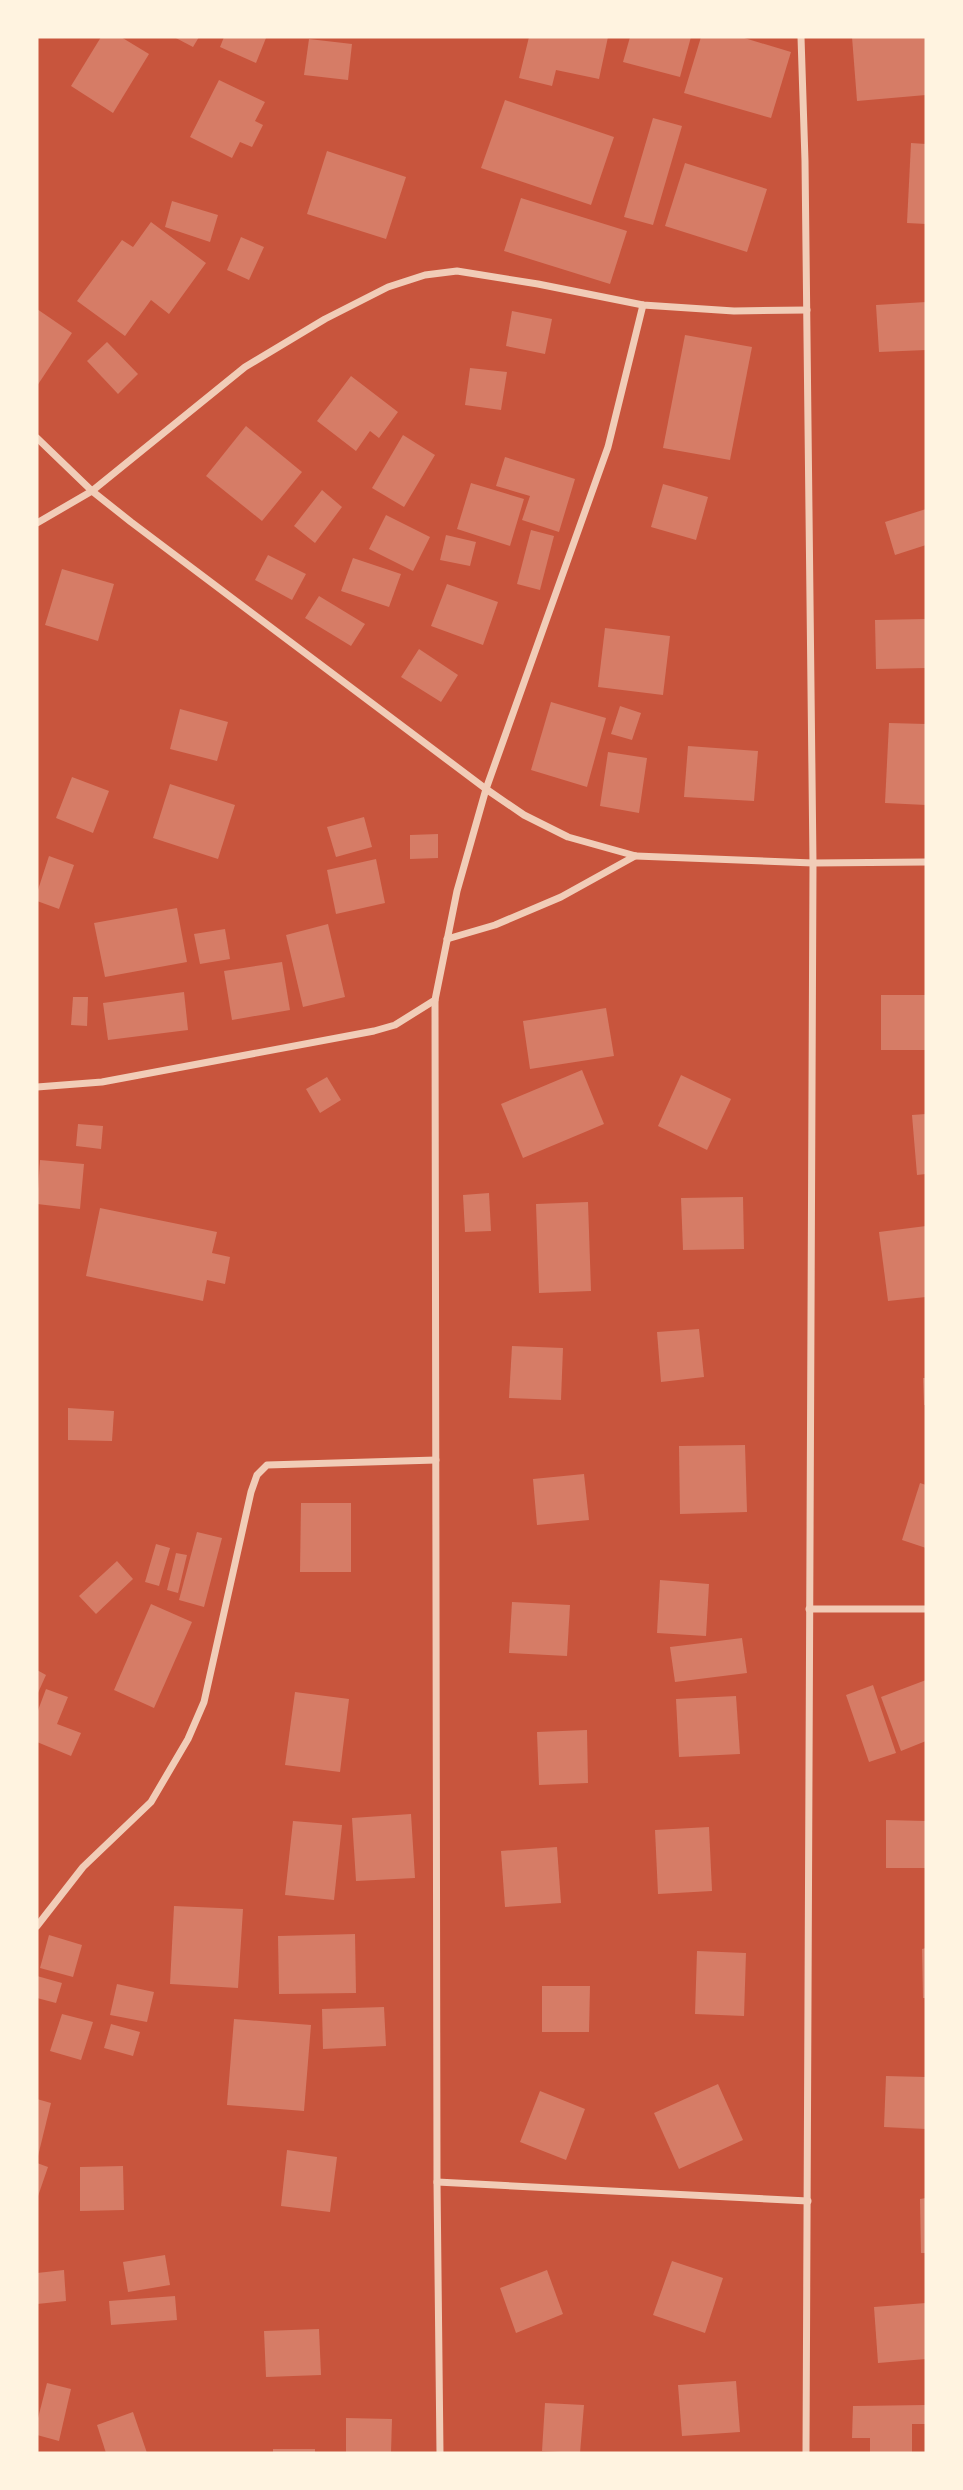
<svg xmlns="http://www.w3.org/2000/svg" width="963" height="2490" font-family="'Open Sans',sans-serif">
	<rect width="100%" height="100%" fill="#c8553d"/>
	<!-- building -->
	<g fill="#d67c66">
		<path d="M101,37H121L149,54L113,113L71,86Z"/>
		<path d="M174,37H199L193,47Z"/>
		<path d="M224,37H263L266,38L256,63L220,47Z"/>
		<path d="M529,37H608L599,79L556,70L552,86L519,78Z"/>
		<path d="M630,37H691L680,77L623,62Z"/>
		<path d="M701,37H741L791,52L771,118L684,93Z"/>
		<path d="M852,37H926V95L857,101Z"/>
		<path d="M309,39L352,44L348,80L304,75Z"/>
		<path d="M219,80L265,102L255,121L263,125L252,147L240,142L232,158L190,137Z"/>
		<path d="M505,100L614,137L591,205L481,168Z"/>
		<path d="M653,118L682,126L653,225L624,217Z"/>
		<path d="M911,143L926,144V224L907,223Z"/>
		<path d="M327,151L406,177L386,239L307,214Z"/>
		<path d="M685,163L767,189L747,252L665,226Z"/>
		<path d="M521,198L627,231L610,284L504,251Z"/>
		<path d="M172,201L218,215L210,242L165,227Z"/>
		<path d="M151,222L206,263L169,314L151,300L125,336L77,301L122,240L133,247Z"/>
		<path d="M241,237L264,247L249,280L227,270Z"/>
		<path d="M926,302V350L879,352L876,305Z"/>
		<path d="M37,309L72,333L37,386Z"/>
		<path d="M512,311L552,319L545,354L506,346Z"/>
		<path d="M685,335L752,347L730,460L663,448Z"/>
		<path d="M107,342L138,374L118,394L87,361Z"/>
		<path d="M470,368L507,372L501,410L465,405Z"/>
		<path d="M351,376L398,412L379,438L370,431L356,451L317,421Z"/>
		<path d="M246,426L302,472L262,521L206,476Z"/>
		<path d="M403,435L435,455L404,507L372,488Z"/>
		<path d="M505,457L575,479L559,532L522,520L530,496L496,486Z"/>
		<path d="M471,483L524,499L510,546L457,529Z"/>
		<path d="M663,484L708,497L696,540L651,527Z"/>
		<path d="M322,490L342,507L315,543L294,526Z"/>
		<path d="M926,509V545L895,555L885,522Z"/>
		<path d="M386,515L430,537L413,571L369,549Z"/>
		<path d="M531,530L554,536L540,590L517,584Z"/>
		<path d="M446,535L476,542L470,566L440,560Z"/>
		<path d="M268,555L306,574L292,600L255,580Z"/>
		<path d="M353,558L401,574L389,607L341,591Z"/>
		<path d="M62,569L114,584L98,641L45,625Z"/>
		<path d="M447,584L498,602L483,645L431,626Z"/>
		<path d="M319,596L365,624L351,646L305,618Z"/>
		<path d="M926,619V668L876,669L875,620Z"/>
		<path d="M605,628L670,636L663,695L598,687Z"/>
		<path d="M419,649L458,675L441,702L401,677Z"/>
		<path d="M551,702L606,718L587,787L531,770Z"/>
		<path d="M620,706L641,713L632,740L611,734Z"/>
		<path d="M180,709L228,722L217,761L170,749Z"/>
		<path d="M889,723L926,724V805L885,803Z"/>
		<path d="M688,746L758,751L754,801L684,797Z"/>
		<path d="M608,752L647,758L639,813L600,806Z"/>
		<path d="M72,777L109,791L93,833L56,818Z"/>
		<path d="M170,784L235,805L218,859L153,838Z"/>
		<path d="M364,817L372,847L336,857L327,827Z"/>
		<path d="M438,834V858L410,859V835Z"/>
		<path d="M49,856L74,865L59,909L37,901V893Z"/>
		<path d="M376,859L385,903L336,914L327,870Z"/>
		<path d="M177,908L187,962L105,977L94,923Z"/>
		<path d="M328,924L345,997L303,1007L286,935Z"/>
		<path d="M225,929L230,959L200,964L194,934Z"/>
		<path d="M282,962L290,1010L232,1020L224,971Z"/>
		<path d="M184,992L188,1030L108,1040L103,1003Z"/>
		<rect x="881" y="995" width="45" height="55"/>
		<path d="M73,997H88L87,1026L71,1025Z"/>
		<path d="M606,1008L614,1056L530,1069L523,1021Z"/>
		<path d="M582,1070L604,1124L523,1158L501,1104Z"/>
		<path d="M681,1075L731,1099L707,1150L658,1126Z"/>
		<path d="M327,1077L341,1100L320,1113L306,1089Z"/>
		<path d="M926,1114V1174L917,1175L912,1115Z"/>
		<path d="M78,1124L103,1126L101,1149L76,1146Z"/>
		<path d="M40,1160L84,1164L80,1209L37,1204Z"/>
		<path d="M489,1193L491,1231L465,1232L463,1195Z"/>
		<path d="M743,1197L744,1249L683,1250L681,1198Z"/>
		<path d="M588,1202L591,1291L539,1293L536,1204Z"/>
		<path d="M100,1208L217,1232L212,1253L230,1257L225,1284L207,1280L203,1301L86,1276Z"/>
		<path d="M926,1226V1297L888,1301L879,1232Z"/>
		<path d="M699,1329L704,1377L661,1382L657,1332Z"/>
		<path d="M512,1346L563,1348L561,1400L509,1398Z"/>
		<path d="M923,1378H926V1405H924Z"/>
		<path d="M68,1408L114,1411L112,1441L68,1440Z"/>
		<path d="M745,1445L747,1512L680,1514L679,1446Z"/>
		<path d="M584,1474L589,1520L537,1525L533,1479Z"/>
		<path d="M920,1483L926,1485V1548L902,1540Z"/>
		<path d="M301,1503H351V1572H300Z"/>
		<path d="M197,1532L222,1538L204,1607L179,1600Z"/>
		<path d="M156,1544L170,1548L159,1586L145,1582Z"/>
		<path d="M176,1553L187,1555L178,1593L167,1590Z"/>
		<path d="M117,1561L133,1579L96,1614L79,1596Z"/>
		<path d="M660,1580L709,1584L706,1636L657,1633Z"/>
		<path d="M512,1602L570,1605L567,1656L509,1653Z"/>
		<path d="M151,1604L192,1622L154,1708L114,1690Z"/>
		<path d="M742,1638L747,1673L675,1682L670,1647Z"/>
		<path d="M37,1670L46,1675L37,1695Z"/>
		<path d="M926,1680V1741L901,1751L881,1697Z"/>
		<path d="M873,1685L896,1753L869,1762L846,1695Z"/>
		<path d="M46,1689L68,1697L57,1724L81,1733L71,1756L37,1742V1713Z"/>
		<path d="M295,1692L349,1699L340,1772L285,1765Z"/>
		<path d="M736,1696L740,1754L679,1757L676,1699Z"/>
		<path d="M587,1730L588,1783L539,1785L537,1732Z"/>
		<path d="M411,1814L415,1878L356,1881L352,1818Z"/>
		<path d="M886,1820L926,1821V1868H886Z"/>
		<path d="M293,1821L342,1825L334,1900L285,1895Z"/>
		<path d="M709,1827L712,1891L658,1894L655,1830Z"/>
		<path d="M557,1847L561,1903L505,1907L501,1851Z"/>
		<path d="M174,1906L243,1909L238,1988L170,1984Z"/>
		<path d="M355,1934L356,1993L279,1994L278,1936Z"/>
		<path d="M49,1935L82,1945L73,1977L40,1968Z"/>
		<path d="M926,1948V1998H923L922,1949Z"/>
		<path d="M697,1951L746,1953L744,2016L695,2014Z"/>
		<path d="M37,1976L62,1983L56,2003L37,1998Z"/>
		<path d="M117,1984L154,1992L147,2022L110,2015Z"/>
		<path d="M542,1986H590L589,2032H542Z"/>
		<path d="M384,2007L386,2046L323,2049L322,2009Z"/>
		<path d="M62,2014L93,2022L81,2060L50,2051Z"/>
		<path d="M234,2019L311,2025L304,2111L227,2105Z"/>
		<path d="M111,2024L140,2032L133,2056L104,2048Z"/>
		<path d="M886,2076L926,2077V2129L884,2127Z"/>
		<path d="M718,2084L743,2140L679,2169L654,2113Z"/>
		<path d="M540,2091L585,2109L566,2160L520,2142Z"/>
		<path d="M37,2099L51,2103L38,2156H37Z"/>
		<path d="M287,2150L337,2157L330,2212L281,2206Z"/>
		<path d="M37,2163L48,2167L37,2199Z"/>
		<path d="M123,2166L124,2210L80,2211V2167Z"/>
		<path d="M926,2198V2253H921L920,2199Z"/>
		<path d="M165,2255L170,2285L128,2292L123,2262Z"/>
		<path d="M672,2261L723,2278L705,2333L653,2315Z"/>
		<path d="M64,2270L66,2301L37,2304V2273Z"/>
		<path d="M547,2270L563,2314L516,2333L500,2288Z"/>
		<path d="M175,2296L177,2320L111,2325L109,2301Z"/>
		<path d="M926,2303V2359L878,2363L874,2307Z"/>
		<path d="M319,2329L321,2375L266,2377L264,2331Z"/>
		<path d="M736,2381L740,2432L682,2436L678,2385Z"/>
		<path d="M47,2383L71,2389L59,2441L37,2435V2422Z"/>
		<path d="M545,2403L584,2405L580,2453L542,2451Z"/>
		<path d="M926,2405V2424H912V2453H870V2438H852L853,2406Z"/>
		<path d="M133,2412L147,2453H106L97,2425Z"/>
		<path d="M346,2418L392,2419L391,2453H346Z"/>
		<rect x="273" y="2449" width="42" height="4"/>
	</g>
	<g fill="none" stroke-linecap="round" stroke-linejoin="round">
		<!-- minor -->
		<g stroke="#f1ccb7" stroke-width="7">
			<path d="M801,37L805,161L813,863L806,2453"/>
			<path d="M37,438L92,491L131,522L486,789L524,815L568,837L636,856L813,863L926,862"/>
			<path d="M37,523L92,491L245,367L325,319L388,287L425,275L457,271L538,284L643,305L734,311L807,310"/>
			<path d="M447,939L495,925L561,897L635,856"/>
			<path d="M435,1000L437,2182L440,2453"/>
			<path d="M37,1087L102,1082L374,1031L395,1025L435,1000L457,891L486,789L608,447L643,305"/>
			<path d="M809,1609H926"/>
			<path d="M37,1926L83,1867L151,1802L188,1739L204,1702L251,1492L257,1475L267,1465L436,1460"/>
			<path d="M437,2182L808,2201"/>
		</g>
	</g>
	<!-- border -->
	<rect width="963" height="2490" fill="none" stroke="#fff3e0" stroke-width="77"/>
</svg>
